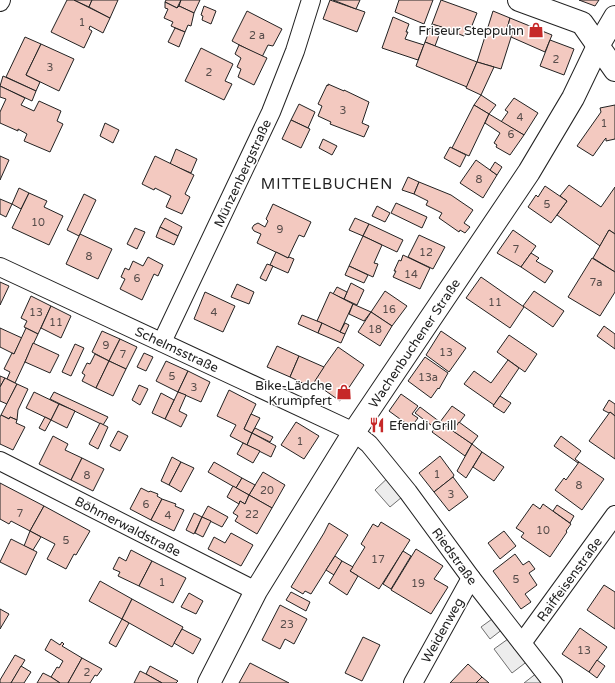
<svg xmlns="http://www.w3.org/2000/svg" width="615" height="683" font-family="'Varela Round',sans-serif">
	<rect width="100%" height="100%" fill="#fff"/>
	<!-- parking -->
	<g fill="#ededed" stroke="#6f6f6f">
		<path d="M393,473L408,492L390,507L375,490Z"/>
		<path d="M499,614L508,625L490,639L481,627Z"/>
		<path d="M515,634L533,657L512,673L494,649Z"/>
		<path d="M542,669L553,683H524Z"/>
	</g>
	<!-- building -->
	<g fill="#f3c9c0" stroke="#222">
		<path d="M67,0H74L110,18L103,33L90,26L89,29L92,31L84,48L51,32Z"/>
		<path d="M74,0H92L89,7Z"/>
		<path d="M92,0H118L110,18L89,7Z"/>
		<path d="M166,0H181L177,8L165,2Z"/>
		<path d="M181,0H200L194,13L179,6Z"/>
		<path d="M330,0L365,12L357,32L323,19Z"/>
		<path d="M333,0H360L356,9Z"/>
		<path d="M399,0H433L424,24L395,12Z"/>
		<path d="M441,0L477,13L471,28L464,36L432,24Z"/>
		<path d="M579,0H599L595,6Z"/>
		<path d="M165,2L177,8L179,6L194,13L191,26L188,25L185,32L171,26L173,22L164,18L168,9L165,8Z"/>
		<path d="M204,6L216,11L211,24L202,20L203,16L201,15Z"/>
		<path d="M247,11L282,29L273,46L268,45L262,57L232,41Z"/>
		<path d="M493,11L510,18L507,29L513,31L501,69L477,62Z"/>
		<path d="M393,17L409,24L406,32H408L405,39L424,45L418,60L382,48Z"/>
		<path d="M510,18L552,35L545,52L511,37L513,31L507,29Z"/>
		<path d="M432,24L442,27L435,46L425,42Z"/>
		<path d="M175,28L185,32L179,47L168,42Z"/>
		<path d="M25,37L41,44L26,75L40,82L36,91L6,77Z"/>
		<path d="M550,40L574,49L564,75L540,66Z"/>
		<path d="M425,42L477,62L467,87L416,66Z"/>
		<path d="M41,44L74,59L59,91L26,75Z"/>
		<path d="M239,45L267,58L254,85L238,77L241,69L237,67L241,58L235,54Z"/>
		<path d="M201,48L233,64L225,81L232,84L224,100L185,81Z"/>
		<path d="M477,62L494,67L481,95L466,88Z"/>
		<path d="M3,76L36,91L32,101L0,86Z"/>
		<path d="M328,84L344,91V90L369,102L362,123L369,126L364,137L330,124L331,122L318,116L322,106L318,104L327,85L328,86Z"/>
		<path d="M0,86L25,98L21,105L34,111L39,101L61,111L57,121L63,124L50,152L24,141L27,134L18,129V131L0,123V112L6,99L0,97Z"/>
		<path d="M481,95L496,105L489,114L474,105Z"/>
		<path d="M514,98L538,113L524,135L501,122L508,112L505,110Z"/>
		<path d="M299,104L315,112L308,128L291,120Z"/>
		<path d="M474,105L489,114L469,156L452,148Z"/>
		<path d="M615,105V139L606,141V138L605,139L593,156L577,146L601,112L600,108Z"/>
		<path d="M489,114L524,135L510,155L496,147L497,145L494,143L500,133L485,123Z"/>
		<path d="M291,120L310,129L301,148L282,139Z"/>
		<path d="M105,123L119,130L113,143L100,136Z"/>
		<path d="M323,139L337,146L332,155L319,148Z"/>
		<path d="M450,147L466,155L460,167L444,158Z"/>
		<path d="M176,149L197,159L191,173L170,164Z"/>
		<path d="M0,156L9,160L0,180Z"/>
		<path d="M155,156L194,175L185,194L190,197L182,214L166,207L171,196L155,188L154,190L142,184Z"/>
		<path d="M476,160L497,175L483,198L460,183Z"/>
		<path d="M495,162L502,167L497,175L490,170Z"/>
		<path d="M408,177L419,182L414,194L402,190Z"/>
		<path d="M419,182L451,195L473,210L464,223L470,227L465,233L460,230L459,232L439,218L442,213L426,205L428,201L414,194Z"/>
		<path d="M569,185L601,207L615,187V234L609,230L600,246L557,215L567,201L560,196Z"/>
		<path d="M545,186L567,201L551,223L528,207L536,195L538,197Z"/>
		<path d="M19,188L29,193L21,209L12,204Z"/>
		<path d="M29,193L47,201L44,207L63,216L49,245L12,228Z"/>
		<path d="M84,194L96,200L79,236L67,230Z"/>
		<path d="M0,199L12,204L6,217L0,214Z"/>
		<path d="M396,203L427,217L422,228L391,213Z"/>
		<path d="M273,204L311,222L304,237L299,235L288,258L257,243L261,234L254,231L252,228L254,225L258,223L265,227L268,221L266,219Z"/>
		<path d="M377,206L390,213L385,222L372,216Z"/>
		<path d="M165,218L182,227L178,236L160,227Z"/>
		<path d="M355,218L369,224L363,236L349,230Z"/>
		<path d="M369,224L403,240L397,252L363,236Z"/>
		<path d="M160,227L178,236L174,245L156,237Z"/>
		<path d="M135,228L145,232L137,249L127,244Z"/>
		<path d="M513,230L536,246L521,267L497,253Z"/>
		<path d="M609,230L615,234V272L593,258Z"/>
		<path d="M80,234L112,249L98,279L66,264Z"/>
		<path d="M419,235L445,247L433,269L408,257Z"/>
		<path d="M363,236L382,245L374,263L378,264L373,277L349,266Z"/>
		<path d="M276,252L288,258L289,257L294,259L288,273L270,265Z"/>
		<path d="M531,253L539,258L536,261L553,271L545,283L521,267Z"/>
		<path d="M403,255L430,268L420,289L393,277L396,271H394L399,260L401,261Z"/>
		<path d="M148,257L163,265L158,276L154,274L142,300L120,289L125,279L121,277L125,268L129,270L133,261L143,266Z"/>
		<path d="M592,258L615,272V292L600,316L568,297Z"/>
		<path d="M267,264L273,266L266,281L260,278Z"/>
		<path d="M349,266L368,275L364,283L345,275Z"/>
		<path d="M481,277L524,307L510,328L466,298Z"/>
		<path d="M0,282L9,286L0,305Z"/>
		<path d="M351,283L364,290L357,305L344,299Z"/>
		<path d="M237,284L254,292L249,304L231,297Z"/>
		<path d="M337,287L347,292L344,299L333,294Z"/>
		<path d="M385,291L407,306L392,326L371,312Z"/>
		<path d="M534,291L564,311L553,327L523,306Z"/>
		<path d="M205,292L235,306L223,332L194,319Z"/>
		<path d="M330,292L353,304L340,332L317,321Z"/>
		<path d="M31,296L51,306L38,334L24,327L27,321L21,318Z"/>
		<path d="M353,304L371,312L364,321L349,314Z"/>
		<path d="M51,306L71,316L61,338L41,328Z"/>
		<path d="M371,312L392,326L380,346L358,332Z"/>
		<path d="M302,315L322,323L318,333L298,324Z"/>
		<path d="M322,323L345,334L341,343L318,333Z"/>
		<path d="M345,323L349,325L345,334L340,332Z"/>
		<path d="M604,326L615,334V349L597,336Z"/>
		<path d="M0,328L22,338L14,354L0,347Z"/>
		<path d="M26,328L38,334L15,383L7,379L10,372L4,369L12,353L14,354Z"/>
		<path d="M102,331L120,339L109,361L92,352Z"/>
		<path d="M441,331L466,348L449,372L426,355Z"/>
		<path d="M509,335L537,354L525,372L497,352Z"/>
		<path d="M120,339L137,347L126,369L109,361Z"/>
		<path d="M33,343L59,355L50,373L25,362Z"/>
		<path d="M75,344L84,348L71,376L62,372Z"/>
		<path d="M277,346L299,356L290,377L267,367Z"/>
		<path d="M338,347L364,365L340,401L313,382Z"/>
		<path d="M144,353L153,357L146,371L137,367Z"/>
		<path d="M95,354L109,361L96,388L82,381L85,375L82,373L87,363L90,364Z"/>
		<path d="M299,356L324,367L311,387L290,377Z"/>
		<path d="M425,357L448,373L439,389L438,388L431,398L408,381Z"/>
		<path d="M508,360L519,368L494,405L464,384L474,371L491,383Z"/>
		<path d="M109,361L126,369L113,396L96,388Z"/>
		<path d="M166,361L188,371L178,392L156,381Z"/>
		<path d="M188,371L210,382L201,402L178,392Z"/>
		<path d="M0,376L5,378L0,387Z"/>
		<path d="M5,378L17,384L7,404L0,401V387Z"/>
		<path d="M17,384L28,389L18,410L17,420L10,417L9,419L1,415Z"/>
		<path d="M139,385L148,389L140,405L132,400Z"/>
		<path d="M229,390L256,404L244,429L252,433L247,445L230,436L236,425L217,416Z"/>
		<path d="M34,392L59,404L51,420L26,408Z"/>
		<path d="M54,392L108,417L103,425L50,399Z"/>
		<path d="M178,392L186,395L179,411L187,415L181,427L165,419Z"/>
		<path d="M161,393L174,400L165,419L152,413Z"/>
		<path d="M401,394L418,406L412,414L418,418L411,427L389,411Z"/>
		<path d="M500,396L511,403L504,413L493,406Z"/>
		<path d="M609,400L615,404V416L610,412L609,413L603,410Z"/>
		<path d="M59,404L75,411L67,428L51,420Z"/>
		<path d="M452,406L465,415L453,431L440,422Z"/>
		<path d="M420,407L440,422L435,428L415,413Z"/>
		<path d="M610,412L615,416V459L589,441Z"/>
		<path d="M251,414L260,418L252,433L244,429Z"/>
		<path d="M1,415L9,419L10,417L17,420L16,423L25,427L13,450L0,444V417Z"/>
		<path d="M45,417L51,420L45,431L39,428Z"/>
		<path d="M296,422L319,436L304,459L281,445Z"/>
		<path d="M440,422L472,444L465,456L432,432Z"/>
		<path d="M459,422L478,436L472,444L453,431Z"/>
		<path d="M100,423L108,427L98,449L89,444Z"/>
		<path d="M255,428L273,437L270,442L252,433Z"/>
		<path d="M118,431L128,436L120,451L110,446Z"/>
		<path d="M252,433L276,446L271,457L247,445Z"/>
		<path d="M53,436L68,444L65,450L82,458L71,480L39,464Z"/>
		<path d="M561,436L581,451L575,459L579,462L578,463L554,446Z"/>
		<path d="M243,443L260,451L253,463L237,454Z"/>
		<path d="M472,444L482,452L466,478L457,471Z"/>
		<path d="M482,452L504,467L494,481L473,467Z"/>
		<path d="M440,456L454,475L453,477L434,492L419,473Z"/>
		<path d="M172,457L181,462L169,485L161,481Z"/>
		<path d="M82,458L104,469L93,491L71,480Z"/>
		<path d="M181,462L194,468L181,492L169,485Z"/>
		<path d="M214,462L242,478L236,488L208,472Z"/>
		<path d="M579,462L604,479L582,510L555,490L564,478L566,480Z"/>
		<path d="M263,472L285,485L272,508L249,495Z"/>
		<path d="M453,477L468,497L449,511L434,492Z"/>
		<path d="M242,478L255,485L249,495L236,488Z"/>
		<path d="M0,483L44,506L30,531L11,521L9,524L0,519Z"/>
		<path d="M233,486L249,495L245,504L240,501L239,504L227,497Z"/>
		<path d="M141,488L149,492L150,491L158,494L157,496L162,499L151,520L130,509Z"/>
		<path d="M249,495L272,508L257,534L235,521L238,516L233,513L239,504L240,501L245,504Z"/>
		<path d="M162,499L176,504L175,506L184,510L174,531L151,520Z"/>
		<path d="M533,504L540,509L543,504L571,524L566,531L567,532L550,557L521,537L524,533L516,528Z"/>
		<path d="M557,505L574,516L570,523L553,511Z"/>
		<path d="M44,506L90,531L76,555L74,554L66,569L47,559L55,544L30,531Z"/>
		<path d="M208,506L228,517L222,527L202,517Z"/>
		<path d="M194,513L202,517L194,534L186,530Z"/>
		<path d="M202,517L211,521L203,537L195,533Z"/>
		<path d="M381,522L410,540L379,589L350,571L365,547L361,544L373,524L378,527Z"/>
		<path d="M329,523L348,535L311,594L305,591L303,594L291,587L324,533Z"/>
		<path d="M30,531L41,537L33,550L24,546Z"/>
		<path d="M504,531L516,546L500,559L488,543Z"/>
		<path d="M231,533L253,545L241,566L208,549L214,537L225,543Z"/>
		<path d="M11,539L37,552L26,575L0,562Z"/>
		<path d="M416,549L443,566L434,579L448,587L431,614L391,590Z"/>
		<path d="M131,550L152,561L139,586L118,576L120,572L113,569L119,557L126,561Z"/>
		<path d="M403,551L411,556L391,589L383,584Z"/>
		<path d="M515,554L523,565L529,561L535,569L529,573L537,585L525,594L531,602L521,609L493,571Z"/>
		<path d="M335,556L342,561L334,575L326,570Z"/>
		<path d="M152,561L186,578L173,603L139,586Z"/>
		<path d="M342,561L353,567L350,571L358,576L347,595L329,583Z"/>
		<path d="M100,581L132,599L122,619L89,601Z"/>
		<path d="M604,585L615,592V629L587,610Z"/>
		<path d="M291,592L310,602L306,611L286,600Z"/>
		<path d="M189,593L203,601L196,614L181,607Z"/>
		<path d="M132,599L183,627L172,647L122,619Z"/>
		<path d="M280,605L307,619L294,644L285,639L280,649L262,640Z"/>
		<path d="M0,609L9,614L0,629Z"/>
		<path d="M122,619L129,623L116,647L109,643Z"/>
		<path d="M580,628L607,647L589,672L562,654Z"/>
		<path d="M182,629L201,639L193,654L174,643Z"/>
		<path d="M363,637L380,645L362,681L345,673Z"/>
		<path d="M51,639L60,645L62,642L64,644L62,646L82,658L68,683H60L51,677L57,667L59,668L63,661L45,650Z"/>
		<path d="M15,655L25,660L11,683H0V680Z"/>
		<path d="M82,658L102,669L97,676L95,675L90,683H68Z"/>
		<path d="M597,660L605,666L597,678L589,672Z"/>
		<path d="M250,663L289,683H239Z"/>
		<path d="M468,664L482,677L476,683H450Z"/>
		<path d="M21,666L31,672L24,683H11Z"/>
		<path d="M150,666L178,681L176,683H162L146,674Z"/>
		<path d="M140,671L146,674L162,683H134Z"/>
		<path d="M43,673L51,677L60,683H37Z"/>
		<path d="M482,677L489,683H476Z"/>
	</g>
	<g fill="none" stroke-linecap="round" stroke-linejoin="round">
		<defs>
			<g id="street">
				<path d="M0,2L1,0"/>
				<path d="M0,267L354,432L369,444L408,492L471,578L553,683"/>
				<path d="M162,342L271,112L295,51L311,0"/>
				<path d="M0,461L256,591"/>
				<path d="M522,643L615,515"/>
				<path d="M413,683L471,578"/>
			</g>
			<g id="secondary">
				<path d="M519,0L582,23L615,70"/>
				<path d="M209,683L256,591L354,432L529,172L573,98L598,46L615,17"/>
			</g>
		</defs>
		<!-- street casing -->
		<use href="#street" stroke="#222" stroke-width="20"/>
		<!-- secondary casing -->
		<use href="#secondary" stroke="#222" stroke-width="24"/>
		<!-- street -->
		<use href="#street" stroke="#fff" stroke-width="18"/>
		<!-- secondary -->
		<use href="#secondary" stroke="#fff" stroke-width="22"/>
	</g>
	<!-- icons -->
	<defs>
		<symbol id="shop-bare" viewBox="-9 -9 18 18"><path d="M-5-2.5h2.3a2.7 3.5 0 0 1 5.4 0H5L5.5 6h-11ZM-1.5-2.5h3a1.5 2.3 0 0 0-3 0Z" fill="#c62828" stroke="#fff" stroke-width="2.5" paint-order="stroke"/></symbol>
		<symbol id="restaurant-bare" viewBox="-9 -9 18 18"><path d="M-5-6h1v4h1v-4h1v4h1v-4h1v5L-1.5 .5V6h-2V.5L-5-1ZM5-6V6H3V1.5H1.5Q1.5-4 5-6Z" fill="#c62828" stroke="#fff" stroke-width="2.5" paint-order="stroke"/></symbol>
	</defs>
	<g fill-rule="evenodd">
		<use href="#shop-bare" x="525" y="19" width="22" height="22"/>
		<use href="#shop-bare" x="333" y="381" width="22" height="22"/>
		<use href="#restaurant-bare" x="366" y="414" width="22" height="22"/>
	</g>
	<g text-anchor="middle" stroke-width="3" stroke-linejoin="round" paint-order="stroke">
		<!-- number labels -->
		<g font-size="11" fill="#564c4a">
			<text x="82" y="26">1</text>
			<text x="257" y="39">2 a</text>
			<text x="556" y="63">2</text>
			<text x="50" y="71">3</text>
			<text x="209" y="76">2</text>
			<text x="343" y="114">3</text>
			<text x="520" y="121">4</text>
			<text x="604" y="127">1</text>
			<text x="511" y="138">6</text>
			<text x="479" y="183">8</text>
			<text x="547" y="208">5</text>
			<text x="38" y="226">10</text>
			<text x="280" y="233">9</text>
			<text x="516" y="253">7</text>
			<text x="426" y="256">12</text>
			<text x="89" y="260">8</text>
			<text x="411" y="278">14</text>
			<text x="137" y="282">6</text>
			<text x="596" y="286">7a</text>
			<text x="495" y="306">11</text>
			<text x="389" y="313">16</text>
			<text x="36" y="316">13</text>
			<text x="214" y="316">4</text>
			<text x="56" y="326">11</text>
			<text x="375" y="333">18</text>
			<text x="106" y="349">9</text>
			<text x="446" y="356">13</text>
			<text x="123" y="358">7</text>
			<text x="172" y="380">5</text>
			<text x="428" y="381">13a</text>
			<text x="194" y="391">3</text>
			<text x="300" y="445">1</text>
			<text x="437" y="478">1</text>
			<text x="87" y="479">8</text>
			<text x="579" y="489">8</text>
			<text x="267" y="494">20</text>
			<text x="451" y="498">3</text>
			<text x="146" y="508">6</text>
			<text x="20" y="517">7</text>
			<text x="252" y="518">22</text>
			<text x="168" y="519">4</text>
			<text x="543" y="534">10</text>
			<text x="66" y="544">5</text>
			<text x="378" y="563">17</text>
			<text x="516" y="583">5</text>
			<text x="162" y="586">1</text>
			<text x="418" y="587">19</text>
			<text x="287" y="628">23</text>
			<text x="584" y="654">13</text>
			<text x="87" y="676">2</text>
		</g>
		<!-- poi labels -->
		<g font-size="13" fill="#222" stroke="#fff" text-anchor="end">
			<text x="524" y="35">Friseur Steppuhn</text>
			<text x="332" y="390">Bike-Lädche<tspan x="332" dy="15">Krumpfert</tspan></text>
			<text x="389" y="430" text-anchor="start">Efendi Grill</text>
		</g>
		<!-- street labels -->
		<g font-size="13" fill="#222" stroke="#fff">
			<text transform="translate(242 173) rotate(-65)" y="5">Münzenbergstraße</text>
			<text transform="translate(414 343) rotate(-56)" y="5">Wachenbuchener Straße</text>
			<text transform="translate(177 349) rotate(25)" y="5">Schelmsstraße</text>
			<text transform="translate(128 526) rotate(27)" y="5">Böhmerwaldstraße</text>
			<text transform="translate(455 556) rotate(54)" y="5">Riedstraße</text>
			<text transform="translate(569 579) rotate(-54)" y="5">Raiffeisenstraße</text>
			<text transform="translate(442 630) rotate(-61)" y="5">Weidenweg</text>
		</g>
		<!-- quarter labels -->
		<g font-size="15" letter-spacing="1" fill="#222" stroke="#fff">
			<text x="327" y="189">MITTELBUCHEN</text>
		</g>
	</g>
</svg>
